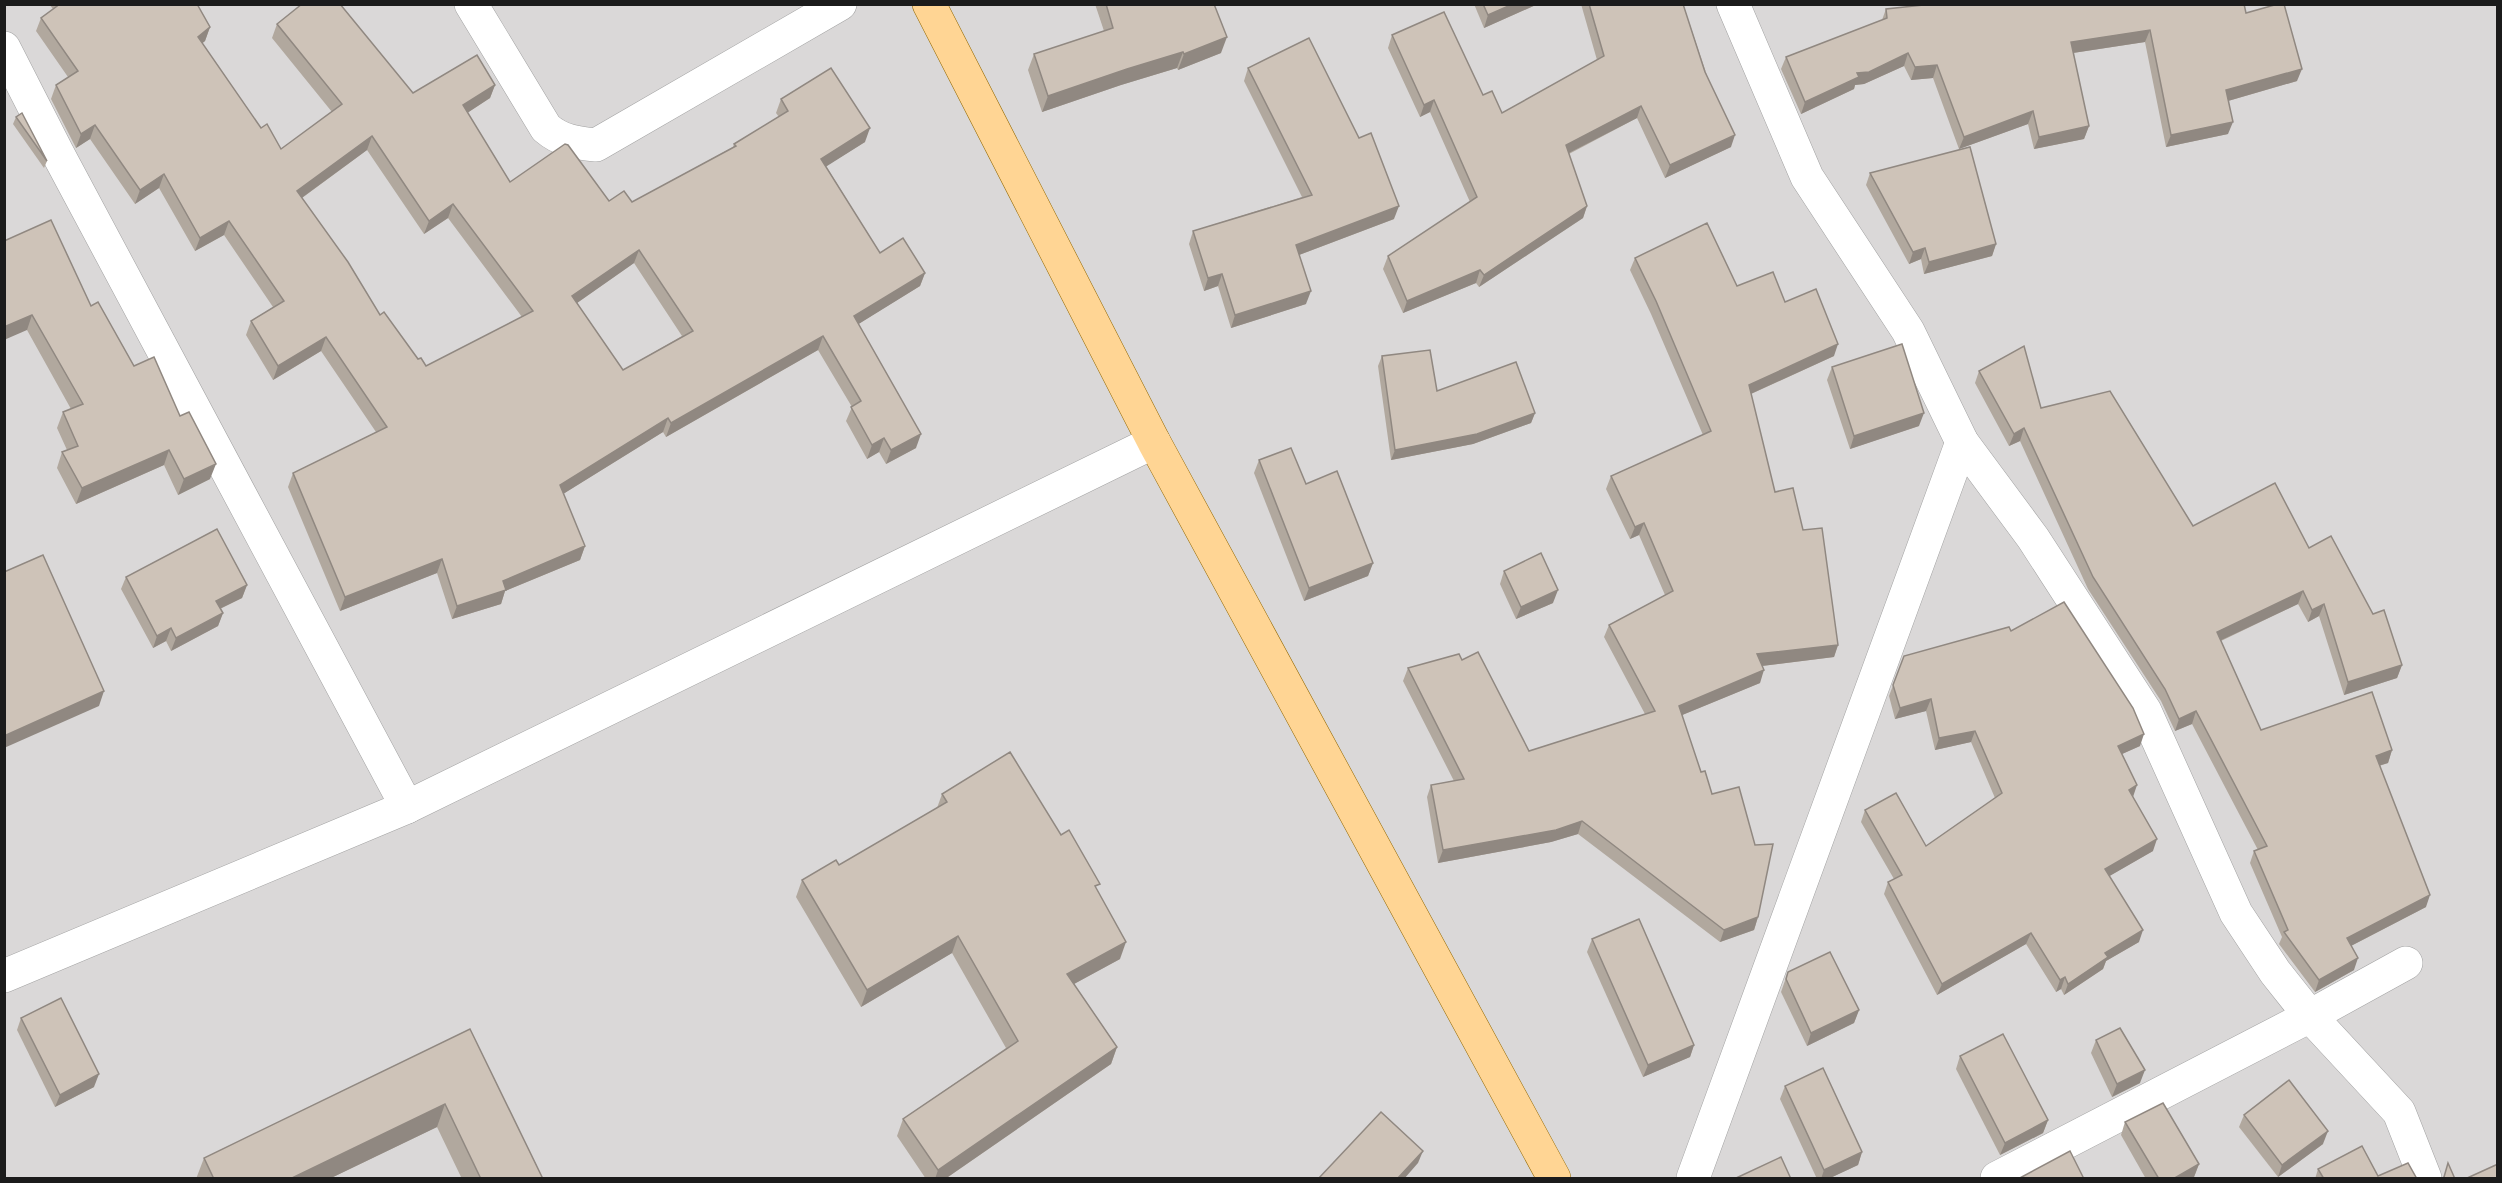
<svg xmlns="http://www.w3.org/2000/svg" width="2502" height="1183" font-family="'IBM Plex Sans',sans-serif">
	<rect width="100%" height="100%" fill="#eeeadf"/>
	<!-- residential -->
	<rect fill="#dad8d8" x="5" y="5" width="2492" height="1173"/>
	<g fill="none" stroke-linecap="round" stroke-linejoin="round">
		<defs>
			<g id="minor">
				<path d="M471,4L546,128C561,141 576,143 596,145L840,4"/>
				<path d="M1733,4L1807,177L1908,331L1962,442L2033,538L2145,711L2236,913L2275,972L2310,1016L2399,1112L2425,1178"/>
				<path d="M4,48L57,152L407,807"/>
				<path d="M4,976L407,807L1154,442"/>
				<path d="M1693,1178L1962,442"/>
				<path d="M1997,1178L2310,1016L2406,963"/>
			</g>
			<path id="major" d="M929,4L1154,442L1554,1178"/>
		</defs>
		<!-- minor casing -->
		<use href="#minor" stroke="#a2a2a2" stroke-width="34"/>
		<!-- major casing -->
		<use href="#major" stroke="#936800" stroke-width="34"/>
		<!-- minor -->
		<use href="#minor" stroke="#fff" stroke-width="33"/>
		<!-- major -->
		<use href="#major" stroke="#ffd594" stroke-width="33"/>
	</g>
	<!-- wall -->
	<g fill="#b1a89e" fill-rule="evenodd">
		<path d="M49,4H197L210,27L205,41L202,43L261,128L281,149L332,112L272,38L277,24L413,93L495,85L490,98L467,113L510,182L609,201L632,202L733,147L734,144L779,117L776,113L781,99L865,142L826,166L880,253L925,273L920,286L858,324L916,448L886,464L879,452L867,459L846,421L852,407L818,350L666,437L663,432L563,494L585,546L580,560L505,591L501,604L452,619L437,573L340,611L288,487L293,473L376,432L321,351L273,380L246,335L251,321L273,307L224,235L195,251L159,188L135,204L90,139L76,148L51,99L56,85L68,77L36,31L41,18L53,9ZM367,150L424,234L448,218L522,317L426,366L418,359L380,315L302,198ZM634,263L682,336L623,370L577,303Z"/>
		<path d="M1095,4H1214L1221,53L1178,70L1177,68L1121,85L1042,112L1028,70L1034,54L1104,31Z"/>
		<path d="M1474,4H1538L1484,28Z"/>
		<path d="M1581,4H1683L1731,147L1665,178L1637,118L1569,154L1587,206L1583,218L1479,287L1476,283L1403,313L1383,269L1388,256L1470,202L1430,112L1420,117L1388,48L1392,35L1483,95L1502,113L1597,60Z"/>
		<path d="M1886,9L2246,13L2297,81L2228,101V134L2166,147L2145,42L2073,53L2089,126L2084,139L2034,149L2028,124L1959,149L1933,78L1911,80L1904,66L1864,84L1855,85L1854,89L1801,114L1781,69L1786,57L1882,20Z"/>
		<path d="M1248,68L1394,219L1299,255L1306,304L1231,328L1218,286L1204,291L1189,244L1193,231L1302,197L1244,81Z"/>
		<path d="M16,117L47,161L44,168L13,124Z"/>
		<path d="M1870,173L1996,244L1992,256L1924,274L1921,259L1909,264L1866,185Z"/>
		<path d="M4,241L91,306L134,366L180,416L210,479L178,495L164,465L76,504L57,468L62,452L67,450L57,428L63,412L71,409L27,330Z"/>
		<path d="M1635,258L1737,286L1785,302L1834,356L1751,394L1775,492L1803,530L1838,645L1834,657L1762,666L1760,683L1682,715L1701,772L1712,794L1758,917L1754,930L1720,942L1578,834L1551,842L1438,863L1427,797L1431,785L1454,781L1403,681L1408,668L1462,660L1529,751L1645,714L1604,637L1609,625L1665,595L1639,535L1630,539L1606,489L1611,476L1703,435L1651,314L1630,270Z"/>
		<path d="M1382,356L1437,391L1535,413L1531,423L1473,444L1391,460L1378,366Z"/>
		<path d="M1832,367L1919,426L1850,449L1827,380Z"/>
		<path d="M1979,371L2041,408L2193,526L2309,548L2373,614L2402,665L2397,678L2344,695L2319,616L2308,622L2298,604L2221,641L2261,730L2392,750L2388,763L2379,766L2426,907L2351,946L2354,970L2315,992L2279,944L2282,937L2250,863L2254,851L2258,850L2192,724L2175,731L2161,701L2088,589L2020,441L2009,446L1975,383Z"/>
		<path d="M1259,460L1306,484L1373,563L1368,576L1304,601L1254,473Z"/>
		<path d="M1504,571L1553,603L1516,619L1500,584Z"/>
		<path d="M126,577L247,585L242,598L220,609L223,613L218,626L171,651L166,641L153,648L121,589Z"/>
		<path d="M2011,631L2140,746L2122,754L2133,797L2153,851L2109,876L2139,942L2106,961L2103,969L2064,995L2061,989L2056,992L2026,944L1937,995L1884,894L1888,882L1894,879L1861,822L1865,810L1926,846L1995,798L1971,742L1935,750L1926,711L1895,719L1889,696L1904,656Z"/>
		<path d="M942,794L1061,835L1097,891L1120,959L1074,984L1117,1047L1111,1064L945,1179H926L897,1136L903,1119L1006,1048L952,953L861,1007L796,897L802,880L839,865L937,808Z"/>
		<path d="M1592,939L1694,1045L1690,1057L1643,1077L1587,952Z"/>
		<path d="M1788,972L1859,1010L1854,1023L1807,1046L1781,992Z"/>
		<path d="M21,1018L94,1087L55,1107L17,1030Z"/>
		<path d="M470,1029L543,1179H462L437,1127L329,1179H196L204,1158Z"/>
		<path d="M2096,1040L2140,1083L2112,1097L2091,1053Z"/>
		<path d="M1960,1056L2048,1120L2043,1133L2000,1155L1956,1069Z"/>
		<path d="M1785,1086L1862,1152L1858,1165L1828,1179H1817L1780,1099Z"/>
		<path d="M2244,1115L2323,1144L2278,1177L2239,1127Z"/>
		<path d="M2125,1122L2199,1164L2194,1177L2191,1179H2146L2121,1135Z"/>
		<path d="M2318,1169L2378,1176L2417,1179H2315Z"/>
	</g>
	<!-- shaded-wall -->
	<g fill="#908881">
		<path d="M1513,4H1538L1484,28L1488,15Z"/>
		<path d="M210,27L205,41L193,51L198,37Z"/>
		<path d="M2150,30L2145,42L2066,54L2071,42Z"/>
		<path d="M1227,37L1221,53L1178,70L1184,54Z"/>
		<path d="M1183,52L1177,68L1121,85L1042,112L1048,96L1127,69Z"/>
		<path d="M1908,53L1904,66L1864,84L1855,85L1854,89L1801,114L1805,102L1857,73Z"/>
		<path d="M1937,65L1933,78L1911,80L1915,67Z"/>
		<path d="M2302,69L2297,81L2221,103L2226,90Z"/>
		<path d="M495,85L490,98L458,119L463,105Z"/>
		<path d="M1434,100L1430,112L1420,117L1424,105Z"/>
		<path d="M1641,106L1637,118L1561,157L1566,145Z"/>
		<path d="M2033,111L2028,124L1959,149L1964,137Z"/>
		<path d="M2233,122L2228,134L2166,147L2171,135Z"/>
		<path d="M95,125L90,139L76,148L81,134Z"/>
		<path d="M2089,126L2084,139L2034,149L2039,137Z"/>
		<path d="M870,128L865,142L816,173L821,159Z"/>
		<path d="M1735,135L1731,147L1665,178L1670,165Z"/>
		<path d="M372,136L367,150L292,205L297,191Z"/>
		<path d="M164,174L159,188L135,204L140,190Z"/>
		<path d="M453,204L448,218L424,234L429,221Z"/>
		<path d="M1399,206L1394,219L1291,258L1296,245Z"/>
		<path d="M1587,206L1583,218L1479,287L1484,275Z"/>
		<path d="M229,221L224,235L195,251L200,238Z"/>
		<path d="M1996,244L1992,256L1924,274L1929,262Z"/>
		<path d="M1925,248L1921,259L1909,264L1913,252Z"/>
		<path d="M639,250L634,263L567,310L572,296Z"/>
		<path d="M1480,270L1476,283L1403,313L1407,301Z"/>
		<path d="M925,273L920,286L849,330L854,316Z"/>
		<path d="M1222,274L1218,286L1204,291L1208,278Z"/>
		<path d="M1311,291L1306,304L1231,328L1235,315Z"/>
		<path d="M32,315L27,330L4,340V327Z"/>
		<path d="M823,336L818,350L666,437L671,423Z"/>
		<path d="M326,337L321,351L273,380L278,366Z"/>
		<path d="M1838,344L1834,356L1744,397L1749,385Z"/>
		<path d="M1535,413L1531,423L1473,444L1391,460L1395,450Z"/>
		<path d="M1924,413L1919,426L1850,449L1854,436Z"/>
		<path d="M668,418L663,432L555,499L560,485Z"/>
		<path d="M2024,428L2020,441L2009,446L2014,434Z"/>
		<path d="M921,434L916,448L886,464L891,450Z"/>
		<path d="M884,438L879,452L867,459L872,445Z"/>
		<path d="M169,450L164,465L76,504L82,488Z"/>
		<path d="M216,464L210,479L178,495L184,479Z"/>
		<path d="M1644,523L1639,535L1630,539L1635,527Z"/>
		<path d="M585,546L580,560L505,591L501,604L452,619L457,606L503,581Z"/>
		<path d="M442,559L437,573L340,611L345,597Z"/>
		<path d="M1373,563L1368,576L1304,601L1309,588Z"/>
		<path d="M247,585L242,598L211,613L216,601Z"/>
		<path d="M1558,590L1553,603L1516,619L1521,607Z"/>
		<path d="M2303,591L2298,604L2213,644L2217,632Z"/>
		<path d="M2324,604L2319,616L2308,622L2312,610Z"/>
		<path d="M223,613L218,626L171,651L176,638Z"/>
		<path d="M171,628L166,641L153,648L157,636Z"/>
		<path d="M1838,645L1834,657L1753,667L1757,654Z"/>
		<path d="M2402,665L2397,678L2344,695L2348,682Z"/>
		<path d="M1764,670L1760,683L1675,718L1679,706Z"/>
		<path d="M104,691L99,706L4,748V736Z"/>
		<path d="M1931,699L1926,711L1895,719L1900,708Z"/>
		<path d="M2196,711L2192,724L2175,731L2179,719Z"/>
		<path d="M1975,731L1971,742L1935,750L1939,738Z"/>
		<path d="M2144,734L2140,746L2113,758L2118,746Z"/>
		<path d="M2392,750L2388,763L2371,768L2376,756Z"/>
		<path d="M2137,785L2133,797L2129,790Z"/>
		<path d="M1582,821L1578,834L1551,842L1438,863L1443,850Z"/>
		<path d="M2157,839L2153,851L2101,881L2105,869Z"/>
		<path d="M2430,895L2426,907L2343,950L2347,938Z"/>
		<path d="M1758,917L1754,930L1720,942L1724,930Z"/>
		<path d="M2143,930L2139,942L2106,961L2103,969L2064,995L2068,984L2105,953Z"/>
		<path d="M2031,933L2026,944L1937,995L1942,984Z"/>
		<path d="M958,936L952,953L861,1007L867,990Z"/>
		<path d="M1126,942L1120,959L1061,991L1067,974Z"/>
		<path d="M2358,958L2354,970L2315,992L2319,980Z"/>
		<path d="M2065,977L2061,989L2056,992L2060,980Z"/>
		<path d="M1859,1010L1854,1023L1807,1046L1811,1033Z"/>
		<path d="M1694,1045L1690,1057L1643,1077L1648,1065Z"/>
		<path d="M1117,1047L1111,1064L945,1179H935L938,1170Z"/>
		<path d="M2145,1070L2140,1083L2112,1097L2117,1084Z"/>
		<path d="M99,1074L94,1087L55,1107L60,1095Z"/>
		<path d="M445,1104L437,1127L329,1179H290Z"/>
		<path d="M2048,1120L2043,1133L2000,1155L2005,1143Z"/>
		<path d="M2328,1131L2323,1144L2278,1177L2282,1165Z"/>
		<path d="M1423,1151L1418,1163L1404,1179H1397Z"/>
		<path d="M1862,1152L1858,1165L1828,1179H1821L1824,1170Z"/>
		<path d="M2199,1164L2194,1177L2191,1179H2173Z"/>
	</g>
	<!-- building -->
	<g fill="#cec3b8" stroke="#908881" stroke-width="1.5" fill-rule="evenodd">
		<path d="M60,4H197L210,27L198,37L261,128L267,124L281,149L342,104L277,24L302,4H340L413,93L477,55L495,85L463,105L510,182L565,144L568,145L609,201L624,191L632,202L736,146L734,144L788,111L781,99L831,68L870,128L821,159L880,253L903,238L925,273L854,316L921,434L891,450L884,438L872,445L851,407L861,401L823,336L671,423L668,418L560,485L585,546L503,581L506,590L457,606L442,559L345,597L293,473L387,427L326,337L278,366L251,321L284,301L229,221L200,238L164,174L140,190L95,125L81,134L56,85L78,71L41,18ZM372,136L429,221L453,204L533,311L426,366L421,358L418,359L384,312L380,315L348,262L297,191ZM639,250L693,331L623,370L572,296Z"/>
		<path d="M1106,4H1214L1227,37L1184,54L1183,52L1127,69L1048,96L1034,54L1113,28Z"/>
		<path d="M1483,4H1513L1488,15Z"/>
		<path d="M1589,4H1683L1705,72L1735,135L1670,165L1641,106L1566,145L1587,206L1484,275L1480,270L1407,301L1388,256L1477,197L1434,100L1424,105L1392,35L1444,12L1483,95L1492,91L1502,113L1604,56Z"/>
		<path d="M1933,4H2244L2246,13L2278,4H2284L2302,69L2226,90L2233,122L2171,135L2150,30L2071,42L2089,126L2039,137L2033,111L1964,137L1937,65L1915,67L1908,53L1869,72L1857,73L1859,77L1805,102L1786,57L1887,18L1886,9Z"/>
		<path d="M1309,38L1359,138L1371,133L1399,206L1296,245L1311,291L1235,315L1222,274L1208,278L1193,231L1312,195L1248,68Z"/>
		<path d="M22,113L47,161L16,117Z"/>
		<path d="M1970,147L1996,244L1929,262L1925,248L1913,252L1870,173Z"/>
		<path d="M51,220L91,306L98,302L134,366L154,357L180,416L189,412L216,464L184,479L169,450L82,488L62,452L78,446L63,412L83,404L32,315L4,327V241Z"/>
		<path d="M1707,223L1737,286L1773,272L1785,302L1816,289L1838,344L1749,385L1775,492L1793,488L1803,530L1822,528L1838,645L1757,654L1764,670L1679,706L1701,772L1705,771L1712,794L1739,787L1755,845L1773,844L1758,917L1724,930L1582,821L1556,830L1443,850L1431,785L1464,779L1408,668L1459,654L1462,660L1478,652L1529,751L1655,711L1609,625L1673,591L1644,523L1635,527L1611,476L1711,431L1656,301L1635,258Z"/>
		<path d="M1902,344L1924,413L1854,436L1832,367Z"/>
		<path d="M2024,346L2041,408L2110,391L2193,526L2275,483L2309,548L2331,536L2373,614L2384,610L2402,665L2348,682L2324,604L2312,610L2303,591L2217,632L2261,730L2372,692L2392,750L2376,756L2430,895L2347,938L2358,958L2319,980L2284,932L2288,930L2254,851L2267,846L2196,711L2179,719L2165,689L2093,577L2024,428L2014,434L1979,371Z"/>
		<path d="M1430,350L1437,391L1516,362L1535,413L1477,434L1395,450L1382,356Z"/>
		<path d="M1291,448L1306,484L1337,471L1373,563L1309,588L1259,460Z"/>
		<path d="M217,529L247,585L216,601L223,613L176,638L171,628L157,636L126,577Z"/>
		<path d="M1541,553L1558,590L1521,607L1504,571Z"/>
		<path d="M43,555L104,691L4,736V572Z"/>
		<path d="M2064,602L2133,708L2144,734L2118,746L2137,785L2129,790L2157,839L2105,869L2143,930L2105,953L2108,957L2068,984L2065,977L2060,980L2031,933L1942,984L1888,882L1902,875L1865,810L1896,793L1926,846L2002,793L1975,731L1939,738L1931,699L1900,708L1893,685L1904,656L2009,627L2011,631Z"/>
		<path d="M1010,752L1061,835L1069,830L1100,884L1095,886L1126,942L1067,974L1117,1047L938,1170L903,1119L1018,1041L958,936L867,990L802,880L836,860L839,865L947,802L942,794Z"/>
		<path d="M1639,919L1694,1045L1648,1065L1592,939Z"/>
		<path d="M1830,952L1859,1010L1811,1033L1786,979L1788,972Z"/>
		<path d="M61,998L99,1074L60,1095L21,1018Z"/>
		<path d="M2120,1028L2145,1070L2117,1084L2096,1040Z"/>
		<path d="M470,1029L543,1179H481L445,1104L290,1179H214L204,1158Z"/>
		<path d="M2003,1034L2048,1120L2005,1143L1960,1056Z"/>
		<path d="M1823,1068L1862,1152L1824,1170L1785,1086Z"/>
		<path d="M2289,1080L2328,1131L2282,1165L2244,1115Z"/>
		<path d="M2163,1103L2199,1164L2173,1179H2159L2125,1122Z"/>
		<path d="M1381,1112L1423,1151L1397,1179H1318Z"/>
		<path d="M2362,1146L2378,1176L2408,1163L2417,1179H2324L2318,1169Z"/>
		<path d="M2070,1151L2084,1179H2018Z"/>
		<path d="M1781,1157L1791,1179H1734Z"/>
		<path d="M2448,1163L2455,1179H2442L2444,1177Z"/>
		<path d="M2498,1164V1179H2465Z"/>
	</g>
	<!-- border -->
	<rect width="2502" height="1183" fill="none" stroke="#1b1b1b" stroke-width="12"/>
</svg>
